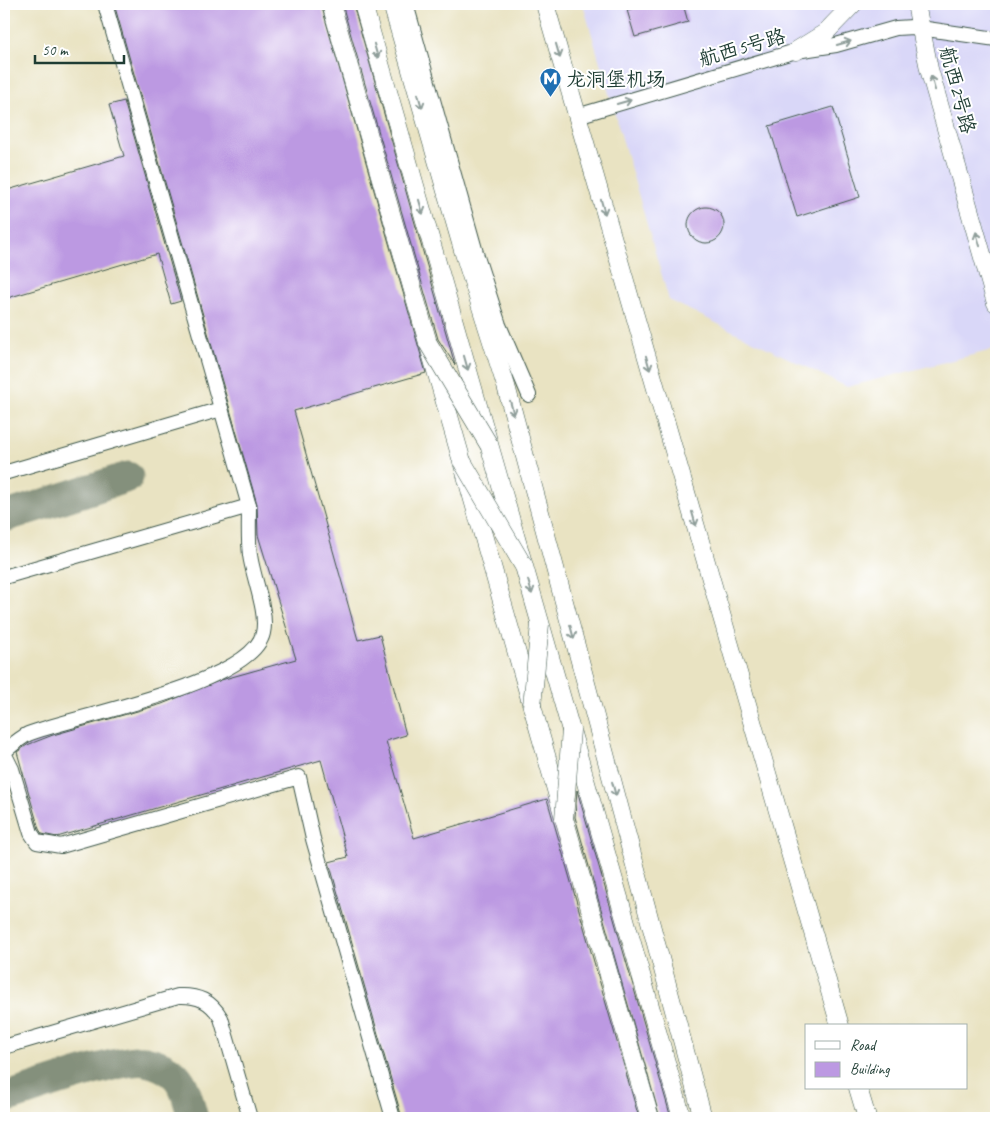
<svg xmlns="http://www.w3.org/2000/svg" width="1000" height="1122" font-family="Caveat,'LXGW WenKai TC',sans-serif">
	<rect width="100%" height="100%" fill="#fff"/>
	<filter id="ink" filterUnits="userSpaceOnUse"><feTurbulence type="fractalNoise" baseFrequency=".02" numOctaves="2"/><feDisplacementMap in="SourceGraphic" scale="10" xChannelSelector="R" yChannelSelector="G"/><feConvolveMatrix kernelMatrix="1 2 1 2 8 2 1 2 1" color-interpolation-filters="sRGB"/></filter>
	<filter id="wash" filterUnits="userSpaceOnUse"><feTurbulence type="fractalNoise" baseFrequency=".0096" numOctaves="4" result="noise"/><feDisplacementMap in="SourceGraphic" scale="20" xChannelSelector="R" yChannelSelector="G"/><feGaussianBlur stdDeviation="1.12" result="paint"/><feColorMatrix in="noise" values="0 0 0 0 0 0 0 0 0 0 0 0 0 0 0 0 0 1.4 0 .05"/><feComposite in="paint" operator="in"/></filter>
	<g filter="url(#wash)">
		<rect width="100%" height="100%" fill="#e9e3c2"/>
		<!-- built -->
		<path fill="#d9d7f8" d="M583,4H996V349L847,387L669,300Z"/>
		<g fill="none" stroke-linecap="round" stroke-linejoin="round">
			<!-- taxiway -->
			<g stroke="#84907b" stroke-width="31">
				<path d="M4,517L128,477"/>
				<path d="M4,1098C31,1090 123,1057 145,1061C155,1063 168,1068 176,1076C186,1086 189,1105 193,1118"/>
			</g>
		</g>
		<g id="blocks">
			<!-- building -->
			<g fill="#bc99e2">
				<path d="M114,4H321L426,373L294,411L358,640L380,635L406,735L386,741L414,838L547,799L639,1118H402L329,862L348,857L321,760L57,837L42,834L39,829L17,752L27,745L53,735L162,704L221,680L296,659L258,535L257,504Z"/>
				<path d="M342,4H353L455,365L438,339Z"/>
				<path d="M649,4H683L688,22L635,37L627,10Z"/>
				<path d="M124,101L181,301L171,304L157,254L4,299V191L124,156L109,105Z"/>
				<path d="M833,107L860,197L797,217L769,126Z"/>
				<circle cx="706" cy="225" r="18"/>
				<path d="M577,790L671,1118H660L575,817Z"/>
			</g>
		</g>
	</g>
	<g filter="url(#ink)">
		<use href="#blocks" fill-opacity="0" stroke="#3d5649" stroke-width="1"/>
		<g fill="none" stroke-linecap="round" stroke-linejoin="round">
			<defs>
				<g id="minor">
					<path d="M406,4L478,260L499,325L529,395"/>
					<path d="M577,116L796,51L836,45L896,28L913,27L996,39"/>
					<path d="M4,473L221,409"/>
					<path d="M4,577L249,506L105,4"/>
					<path d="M4,752C11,746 20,738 28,734C74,716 252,684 263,633C268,612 253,578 250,555C248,539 249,522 249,506"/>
					<path d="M4,753L12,769L31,833L37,842L61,846L299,777L313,839L393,1118"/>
					<path d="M4,1047L178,996C198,995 211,1001 221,1018L250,1118"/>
				</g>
				<g id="major">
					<path d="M331,4L650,1118"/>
					<path d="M363,4L682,1118"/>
					<path d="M392,4L463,250L506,386L703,1118"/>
					<path d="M545,4L840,1026"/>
					<path d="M916,4L929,69L996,303"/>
					<path d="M796,51L825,33L853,4"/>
					<path d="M858,1088L867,1118"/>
				</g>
			</defs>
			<!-- minor casing -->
			<use href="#minor" stroke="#3d5649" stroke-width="16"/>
			<!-- major casing -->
			<use href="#major" stroke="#3d5649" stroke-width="19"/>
			<!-- minor -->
			<use href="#minor" stroke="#fff" stroke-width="14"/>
			<!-- major -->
			<use href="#major" stroke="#fff" stroke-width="18"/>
			<defs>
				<g id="major-bridge">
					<path d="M428,343L489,445"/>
					<path d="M462,461L523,565"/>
					<path d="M532,706L540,624"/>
					<path d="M564,819L571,730"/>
				</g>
			</defs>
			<!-- major-bridge casing -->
			<use href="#major-bridge" stroke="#3d5649" stroke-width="19" stroke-linecap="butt"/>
			<!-- major-bridge -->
			<use href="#major-bridge" stroke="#fff" stroke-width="18"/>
		</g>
		<!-- one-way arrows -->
		<defs><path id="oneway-shaft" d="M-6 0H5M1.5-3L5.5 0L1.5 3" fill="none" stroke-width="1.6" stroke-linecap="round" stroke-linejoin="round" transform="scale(1.25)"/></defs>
		<g stroke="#8f9e9a">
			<use href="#oneway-shaft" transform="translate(844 43) rotate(-16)"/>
			<use href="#oneway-shaft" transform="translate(376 51) rotate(74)"/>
			<use href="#oneway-shaft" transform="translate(558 51) rotate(74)"/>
			<use href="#oneway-shaft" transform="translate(933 83) rotate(-106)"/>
			<use href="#oneway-shaft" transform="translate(420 101) rotate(74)"/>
			<use href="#oneway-shaft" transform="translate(624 102) rotate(-16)"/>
			<use href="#oneway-shaft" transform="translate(421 207) rotate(74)"/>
			<use href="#oneway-shaft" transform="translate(603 207) rotate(74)"/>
			<use href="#oneway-shaft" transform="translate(978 239) rotate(-106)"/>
			<use href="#oneway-shaft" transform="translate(466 363) rotate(74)"/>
			<use href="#oneway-shaft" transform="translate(648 363) rotate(74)"/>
			<use href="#oneway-shaft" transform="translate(512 408) rotate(75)"/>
			<use href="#oneway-shaft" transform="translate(694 519) rotate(74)"/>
			<use href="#oneway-shaft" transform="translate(530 587) rotate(74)"/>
			<use href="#oneway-shaft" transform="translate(572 632) rotate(75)"/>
			<use href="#oneway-shaft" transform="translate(614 789) rotate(75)"/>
		</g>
	</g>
	<!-- icons -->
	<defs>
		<symbol id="metro-pin" viewBox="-11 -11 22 30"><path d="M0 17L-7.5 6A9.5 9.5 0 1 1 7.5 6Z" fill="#1f6fb2" stroke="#fff"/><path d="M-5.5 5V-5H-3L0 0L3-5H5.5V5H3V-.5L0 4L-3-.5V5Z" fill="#fff"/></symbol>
	</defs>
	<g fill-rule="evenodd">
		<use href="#metro-pin" x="538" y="66" width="25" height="34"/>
	</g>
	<g text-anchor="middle" stroke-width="4" stroke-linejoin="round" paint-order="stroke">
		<!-- street labels -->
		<g font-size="20" fill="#1f3d34" stroke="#fff">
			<text transform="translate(742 47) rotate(-16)" y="7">航西5号路</text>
			<text transform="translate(958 90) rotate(75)" y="7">航西2号路</text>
		</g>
		<!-- poi labels -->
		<g font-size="20" fill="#1f3d34" stroke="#fff" text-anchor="start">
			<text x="566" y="86">龙洞堡机场</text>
		</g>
	</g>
	<!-- margin -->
	<rect width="1000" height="1122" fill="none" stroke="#fff" stroke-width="20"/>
	<!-- legend -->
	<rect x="805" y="1024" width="162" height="65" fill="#ffffff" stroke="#a5b1ae"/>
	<rect x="815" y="1041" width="25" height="8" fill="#ffffff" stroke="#a5b1ae"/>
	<text x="850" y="1050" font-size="15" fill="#1f3d34">Road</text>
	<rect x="815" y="1062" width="25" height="15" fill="#bc99e2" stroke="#a5b1ae"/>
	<text x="850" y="1074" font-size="15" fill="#1f3d34">Building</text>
	<!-- scale -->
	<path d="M35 55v8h89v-8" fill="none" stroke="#1f3d34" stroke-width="2.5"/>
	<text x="42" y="55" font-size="15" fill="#1f3d34" stroke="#ffffff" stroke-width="4" paint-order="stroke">50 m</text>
</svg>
